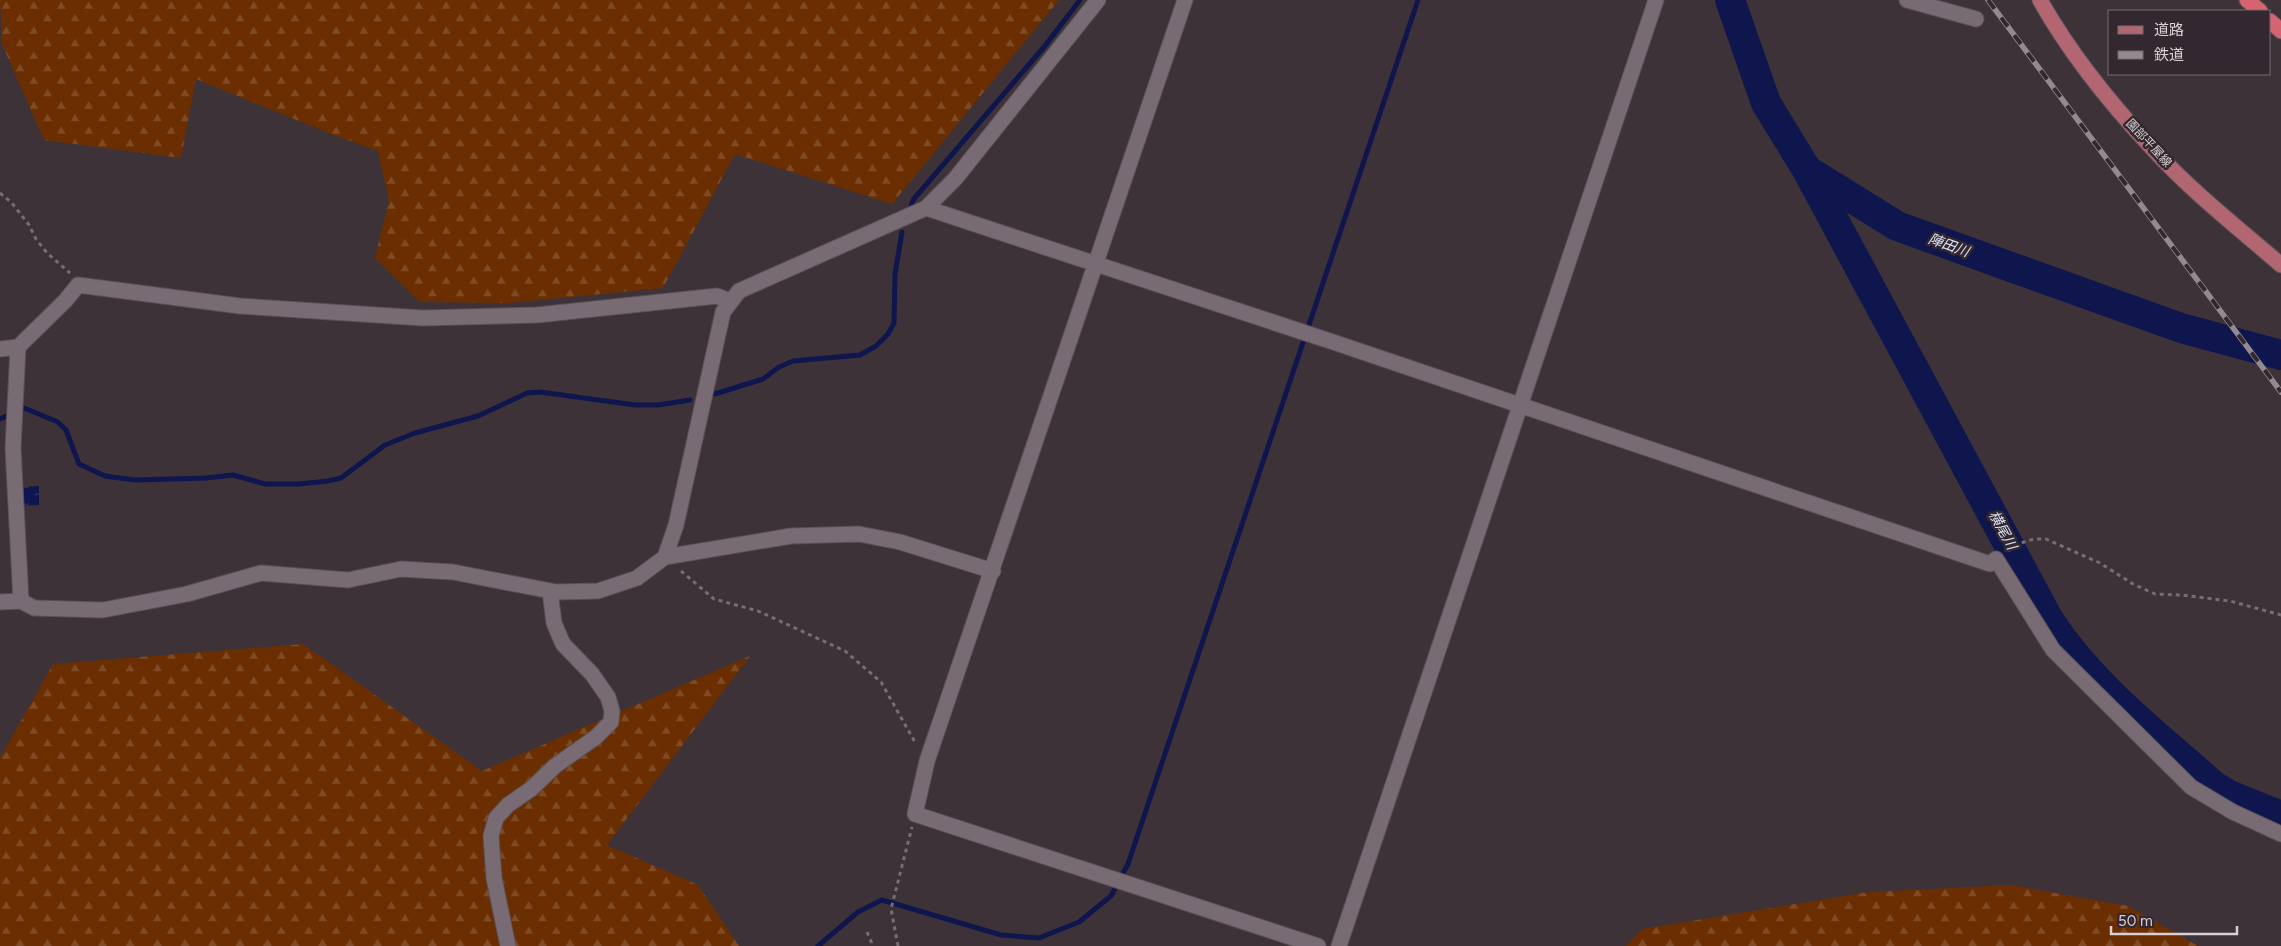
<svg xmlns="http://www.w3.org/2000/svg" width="2281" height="946" font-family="Figtree,'Noto Sans JP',sans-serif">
	<defs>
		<pattern id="forest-firs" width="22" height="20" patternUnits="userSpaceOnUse" patternTransform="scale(1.25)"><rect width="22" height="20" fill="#6a2e01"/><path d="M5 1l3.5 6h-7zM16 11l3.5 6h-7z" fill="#7f4b25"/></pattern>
		<pattern id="water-ripples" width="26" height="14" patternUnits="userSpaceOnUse" patternTransform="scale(1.25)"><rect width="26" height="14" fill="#0f164d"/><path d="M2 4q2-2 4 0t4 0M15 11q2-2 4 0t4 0" fill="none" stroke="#313766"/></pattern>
	</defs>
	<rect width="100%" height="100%" fill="#3e3239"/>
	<!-- forest -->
	<g fill="url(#forest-firs)">
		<path d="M0,0H1059L892,204L735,154L663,288L507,303L420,302L375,258L389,201L378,151L331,134L196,79L181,158L44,140L2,44Z"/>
		<path d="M303,644L482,771L750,656L607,845L698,885L739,946H0V758L53,664Z"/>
		<path d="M2011,885L2128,906L2198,946H1626L1642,929L1869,892Z"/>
	</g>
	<!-- water -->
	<path fill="url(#water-ripples)" d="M39,486V505L22,506L21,487Z"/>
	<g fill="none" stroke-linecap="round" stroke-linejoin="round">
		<!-- stream -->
		<g stroke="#0f164d" stroke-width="5">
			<path d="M911,206L913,200L1044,47L1080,0"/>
			<path d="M715,394L763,379L779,367L793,361L860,355L876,346L888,334L894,323L895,274L902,232"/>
			<path d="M0,419L24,408L58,422L66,430L79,464L105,476L135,480L206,478L233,475L265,484H299L328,481L341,478L385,445L415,433L478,416L527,393L540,392L635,405H658L690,400"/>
			<path d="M818,946L858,912L882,900L1001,935L1039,938L1079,922L1111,896L1128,864L1418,0"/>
		</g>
		<!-- river -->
		<g stroke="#0f164d" stroke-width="30">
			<path d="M1730,0L1766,103L1807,170L2049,620C2091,685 2156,734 2213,785L2229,795L2281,816"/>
			<path d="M1810,172L1897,226L2181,328L2281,355"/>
		</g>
		<defs>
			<g id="minor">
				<path d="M1185,0L927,761L915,814L1318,946"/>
				<path d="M1907,0L1976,19"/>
				<path d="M926,208L1333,342L1990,564L1996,559L2053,650L2191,787L2233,812L2281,834"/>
				<path d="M0,349L18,347"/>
				<path d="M665,557L791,536L859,534L900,542L993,571"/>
				<path d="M21,601L13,448L18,347L66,300L78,285L240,306L423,318L537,315L717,296L730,301"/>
				<path d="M0,602L21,601L34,608L103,610L187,594L261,573L348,580L401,569L453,572L556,592L598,591L637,578L665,557L676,525L723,312L739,291L926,208L955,179L1098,0"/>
				<path d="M508,946L494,878L491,836L496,818L508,805L531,789L555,766L596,737L611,722L612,711L608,697L592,674L563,644L554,623L550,591"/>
				<path d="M1339,946L1656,0"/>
			</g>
			<path id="major" d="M2040,0C2069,52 2111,104 2152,148C2191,191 2237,227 2281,265"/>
			<g id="highway">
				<path d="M2247,0L2260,11"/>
				<path d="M2270,21L2281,31"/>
			</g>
		</defs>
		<!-- minor casing -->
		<use href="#minor" stroke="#5b5057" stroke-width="17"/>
		<!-- major casing -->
		<use href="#major" stroke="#5b5057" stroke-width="17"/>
		<!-- highway casing -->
		<use href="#highway" stroke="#5b5057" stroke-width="17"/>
		<!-- path -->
		<g stroke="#776d73" stroke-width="3" stroke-dasharray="4 4" stroke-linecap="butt">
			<path d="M0,193L12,203L29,225L36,239L47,253L70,273"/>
			<path d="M2008,551L2021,543L2034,539H2046L2100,563L2133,584L2155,594L2181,595L2230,601L2281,615"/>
			<path d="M681,571L714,599L758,611L845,651L881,682L916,744"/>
			<path d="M867,932L873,946"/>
			<path d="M898,946L891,909L912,827"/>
		</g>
		<!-- minor -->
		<use href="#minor" stroke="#796b74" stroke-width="15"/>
		<!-- major -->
		<use href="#major" stroke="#b16672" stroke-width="15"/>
		<!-- highway -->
		<use href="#highway" stroke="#d66370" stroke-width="15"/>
		<defs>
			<path id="rail" d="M1988,0L2281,392"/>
		</defs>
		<!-- rail casing -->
		<use href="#rail" stroke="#938a90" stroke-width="5.5"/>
		<!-- rail -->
		<use href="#rail" stroke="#33282f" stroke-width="4" stroke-dasharray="11" stroke-linecap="butt"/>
	</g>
	<g text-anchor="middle" stroke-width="5" stroke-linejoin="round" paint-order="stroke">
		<!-- street labels -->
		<g font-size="12" fill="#d8d0d5" stroke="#33282f">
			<text transform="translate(2149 143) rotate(47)" y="4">園部平屋線</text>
		</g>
		<!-- water labels -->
		<g font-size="14" font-style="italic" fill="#dbe1f4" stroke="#33282f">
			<text transform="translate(1949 245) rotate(20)" y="5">陣田川</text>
			<text transform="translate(2003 530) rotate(61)" y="5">横尾川</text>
		</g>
	</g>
	<!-- legend -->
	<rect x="2108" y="10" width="162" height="65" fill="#33282f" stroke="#756b71"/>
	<rect x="2118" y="26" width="25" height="8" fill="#b16672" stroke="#756b71"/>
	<text x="2154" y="35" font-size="15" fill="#d8d0d5">道路</text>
	<rect x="2118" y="51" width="25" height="8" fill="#938a90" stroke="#756b71"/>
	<text x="2154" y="60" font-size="15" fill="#d8d0d5">鉄道</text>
	<!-- scale -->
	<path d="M2111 926v8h126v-8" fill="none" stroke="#d8d0d5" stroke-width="2.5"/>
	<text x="2118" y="926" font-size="15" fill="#d8d0d5" stroke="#33282f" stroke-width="4" paint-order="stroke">50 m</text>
</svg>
